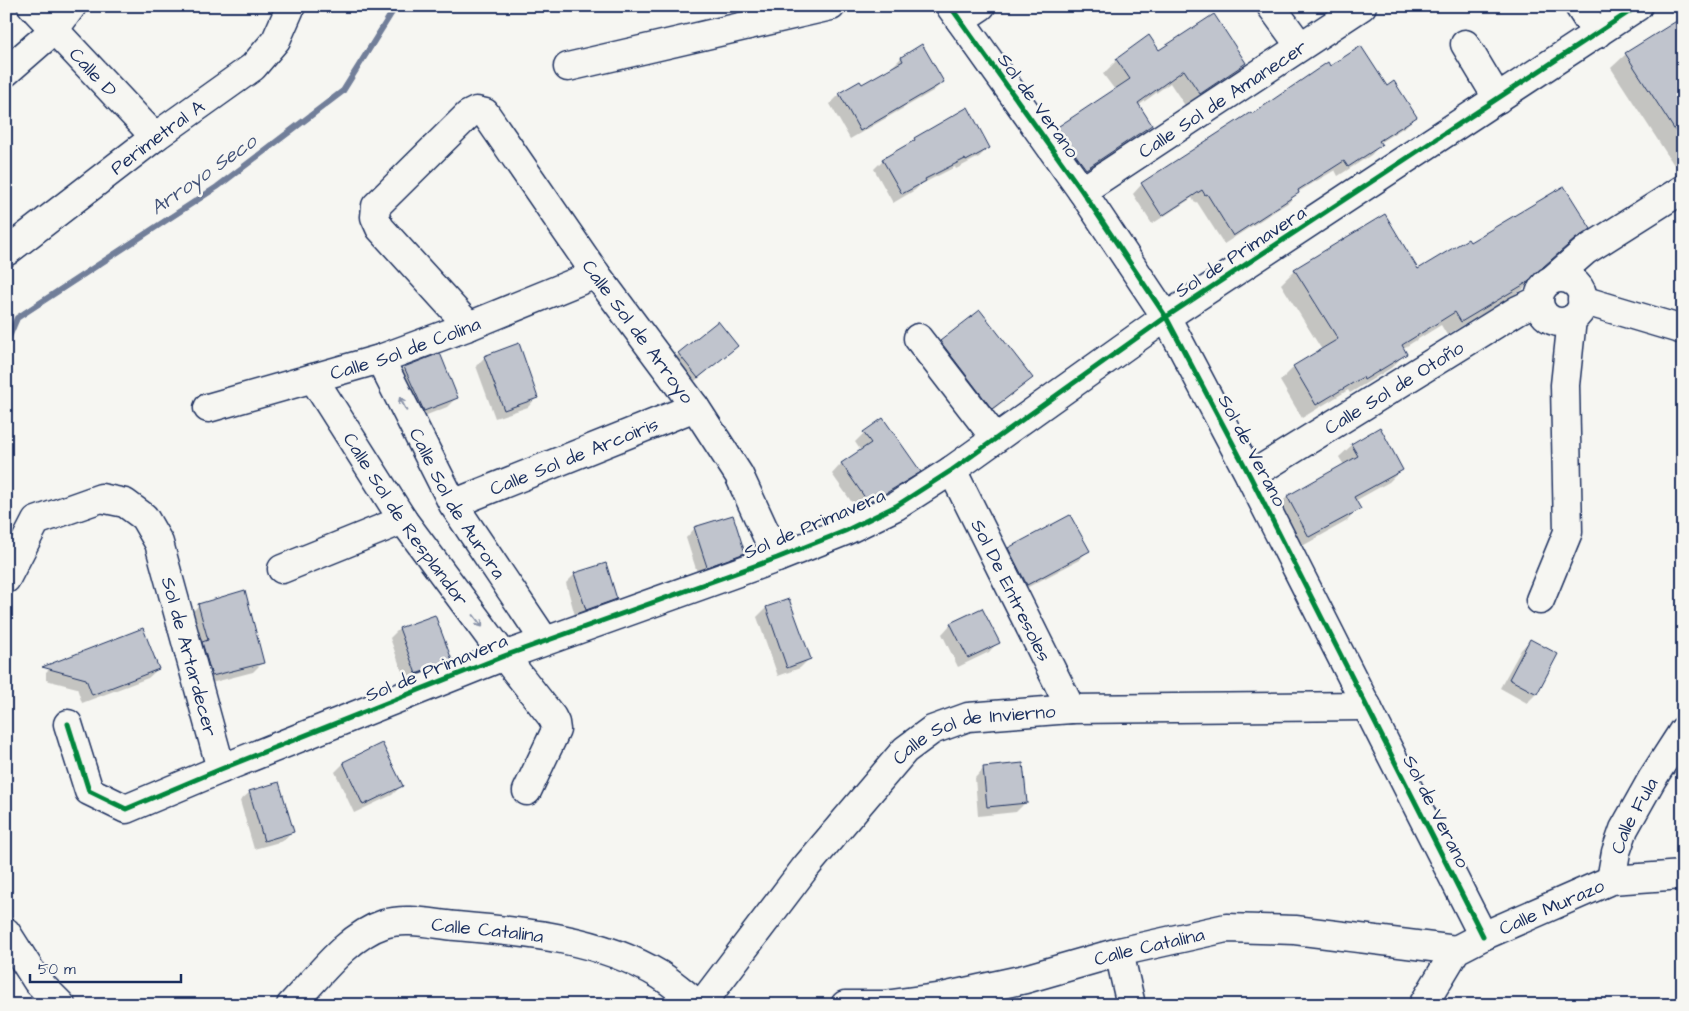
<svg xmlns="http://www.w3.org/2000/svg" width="1689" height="1011" font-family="'Architects Daughter',sans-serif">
	<rect width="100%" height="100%" fill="#f6f6f2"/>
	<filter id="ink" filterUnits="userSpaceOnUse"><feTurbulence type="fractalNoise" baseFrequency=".02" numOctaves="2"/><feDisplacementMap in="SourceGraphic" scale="10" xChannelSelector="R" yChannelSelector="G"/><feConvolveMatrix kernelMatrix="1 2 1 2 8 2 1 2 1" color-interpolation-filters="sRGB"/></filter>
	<g filter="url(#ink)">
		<!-- shadow -->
		<g fill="#0003">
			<path d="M1683,18V159L1674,165L1611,68L1626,54Z"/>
			<path d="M1159,51L1245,63L1231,77L1186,107L1170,83L1138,106L1151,125L1137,139L1071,182L1043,143L1057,129L1115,90L1103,74L1117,60Z"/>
			<path d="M901,58L943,82L933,91L850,139L830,104L840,94L860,83L861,85L892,67Z"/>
			<path d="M1330,67L1387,88L1415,117L1406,126L1379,143L1380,145L1371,155L1338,176L1335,170L1298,192L1289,202L1224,244L1197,202L1195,203L1192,198L1152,224L1133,194L1142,184L1251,114L1252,116Z"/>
			<path d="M915,139L988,148L979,157L956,169L955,167L920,185L915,190L893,203L874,169L883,160L909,145Z"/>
			<path d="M1589,229L1575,243L1559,253L1540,270L1537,275L1522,290L1447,335L1441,325L1402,349L1405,354L1391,368L1350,393L1348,390L1302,418L1280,381L1294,367L1322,350L1281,284L1295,270H1418L1470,244Z"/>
			<path d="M941,342L1031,378L1022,387L983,417L932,351Z"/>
			<path d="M737,346L689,386L670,363L679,354Z"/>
			<path d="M485,357L537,397L528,407L495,418L476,366Z"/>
			<path d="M405,368L456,398L447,407L414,420L396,377Z"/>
			<path d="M864,433L919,471L910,481L878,501L858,511L832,474L841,464L861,451L855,442Z"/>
			<path d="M1352,445L1402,469L1389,482L1355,501L1359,508L1347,521L1297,549L1275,509L1287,497L1344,465L1339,457Z"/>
			<path d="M695,528L743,553L734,562L698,575L686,538Z"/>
			<path d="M1009,549L1088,551L1079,560L1017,593L1000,558Z"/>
			<path d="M575,574L615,599L606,608L576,619L566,583Z"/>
			<path d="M788,601L809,659L800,668L778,676L757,617L766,608Z"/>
			<path d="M199,605L262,663L253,672L203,685L189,615Z"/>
			<path d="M951,624L998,642L989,652L958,667L942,634Z"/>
			<path d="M399,629L450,660L441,669L406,683L390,638Z"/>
			<path d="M1530,640L1536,694L1527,703L1500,688L1521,650Z"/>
			<path d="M56,663L158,669L148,678L82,703L77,688L46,680V672Z"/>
			<path d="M344,763L401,786L392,795L354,813L335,772Z"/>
			<path d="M984,768L1025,803L1016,812L978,816L975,778Z"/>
			<path d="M250,792L292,831L283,841L254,849L240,801Z"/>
		</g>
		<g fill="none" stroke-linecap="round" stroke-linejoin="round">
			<!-- stream -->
			<path stroke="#717e99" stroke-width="6" d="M6,344L17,318L217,187L343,91L396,6"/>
		</g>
		<!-- building -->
		<g fill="#c0c4cd" stroke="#1b2f5e">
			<path d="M1214,14L1246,63L1200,94L1184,70L1138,103L1152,125L1086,169L1056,128L1130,79L1116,59L1149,35L1159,50Z"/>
			<path d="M1683,17V143L1625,53Z"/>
			<path d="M922,44L944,82L860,131L839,93L860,81L862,84L903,61L901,57Z"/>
			<path d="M1361,46L1387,86L1394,81L1417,117L1379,141L1382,145L1348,167L1344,161L1298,190L1299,193L1233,236L1207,194L1205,195L1202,190L1162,216L1141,183L1251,112L1252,114L1328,62L1330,66Z"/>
			<path d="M968,107L990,148L966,161L965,159L925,179L926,181L902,194L882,159L915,140L914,138Z"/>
			<path d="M1564,186L1591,229L1575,239L1543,267L1538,276L1461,322L1455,312L1402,345L1407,354L1364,380L1363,377L1316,405L1293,366L1338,339L1294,269L1385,214L1418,269L1468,239L1470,242Z"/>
			<path d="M980,310L1033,378L992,409L940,341Z"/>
			<path d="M718,321L738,346L698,378L678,353Z"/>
			<path d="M519,343L538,398L504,410L484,356Z"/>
			<path d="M440,353L458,398L424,411L404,367Z"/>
			<path d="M883,418L921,472L888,492L868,502L841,463L871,443L863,432Z"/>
			<path d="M1380,427L1403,470L1354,497L1361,509L1309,537L1287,496L1358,456L1351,444Z"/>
			<path d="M733,515L745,553L707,567L694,527Z"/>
			<path d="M1070,515L1090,551L1027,585L1008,548Z"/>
			<path d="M606,563L617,599L586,610L574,573Z"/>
			<path d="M245,590L264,663L212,676L202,642L208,640L198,604Z"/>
			<path d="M789,599L811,659L787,668L766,607Z"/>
			<path d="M982,608L1000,643L968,658L950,623Z"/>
			<path d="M435,615L452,660L416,674L399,628Z"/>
			<path d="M143,628L159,669L92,695L86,679L42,667Z"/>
			<path d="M1530,639L1558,654L1537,694L1509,679Z"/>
			<path d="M382,743L403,786L363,805L343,762Z"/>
			<path d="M1023,763L1027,803L987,807L983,767Z"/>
			<path d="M279,782L294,832L264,841L249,791Z"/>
		</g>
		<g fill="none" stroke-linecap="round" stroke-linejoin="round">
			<defs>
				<g id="minor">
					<path id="s1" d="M32,6L155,137"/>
					<path d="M950,6L1082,191L1166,317L1250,476L1483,936"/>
					<path d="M1271,6L1300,46"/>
					<path d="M1579,6L1597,34"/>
					<path d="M960,20L981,6"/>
					<path d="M1465,44L1498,99"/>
					<path d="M568,67L831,6"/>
					<path d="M6,72L54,30L72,6"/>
					<path id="s2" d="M1082,191L1362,6"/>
					<path id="s3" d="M6,252L155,137L253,67L276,40L291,6"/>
					<circle cx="1561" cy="300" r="22"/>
					<path d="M1553,279L1585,251L1683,189"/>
					<path d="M1582,300L1683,330"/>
					<path id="s4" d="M469,326L380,228L375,217L376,206L468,115L476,111L485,113L596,274L695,407L739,475L777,558"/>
					<path d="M918,338L995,438"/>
					<path id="s5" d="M380,359L453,504L545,641"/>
					<path id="s6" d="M313,378L403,520L504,656L552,717L555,723L556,730L527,791"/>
					<path id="s7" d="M208,408L380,359L469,326L596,274"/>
					<path id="s8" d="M952,470L1071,709"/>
					<path id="s9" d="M1250,476L1518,310L1539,300"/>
					<path id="s10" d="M453,504L695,407"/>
					<path d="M282,569L403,520"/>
					<path id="s11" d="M6,579L36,521L101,498L125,503L144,517L159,543L221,769"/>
					<path d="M1540,600L1568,532L1565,385L1572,319"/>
					<path d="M68,724L89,791L126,809L221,769L504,656L777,558L845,531L896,506L952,470L1166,317L1638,6"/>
					<path id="s12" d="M1611,880L1616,852L1624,829L1652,779L1683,731"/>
					<path d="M6,932L37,981L61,1005"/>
					<path d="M1119,952L1131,1005"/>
					<path id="s13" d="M291,1005C318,977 347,936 384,924C406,917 433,924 456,926C525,932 599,938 660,975C674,984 686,995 699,1005"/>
					<path id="s14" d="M701,1005L805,868L849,816L905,750L932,730L968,717L1071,709L1367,706"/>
					<path id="s15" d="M845,1005H884L943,997L1025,979L1119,952L1226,928L1295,930L1456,950"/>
					<path id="s16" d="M1423,1005L1456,950L1483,936L1611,880L1683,875"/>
				</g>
			</defs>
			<!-- minor casing -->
			<use href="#minor" stroke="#1b2f5e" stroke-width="31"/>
			<!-- minor -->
			<use href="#minor" stroke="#f6f6f2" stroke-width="28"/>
			<defs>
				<g id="cycleway">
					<path d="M950,6L1082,191L1166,317L1250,476L1483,936"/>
					<path d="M68,724L89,791L126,809L221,769L504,656L777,558L845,531L896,506L952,470L1166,317L1638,6"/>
				</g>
			</defs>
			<!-- cycleway casing -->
			<use href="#cycleway" stroke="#f6f6f2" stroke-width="8"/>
			<!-- cycleway -->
			<use href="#cycleway" stroke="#00873e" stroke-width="5"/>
		</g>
		<!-- one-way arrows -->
		<defs><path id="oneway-shaft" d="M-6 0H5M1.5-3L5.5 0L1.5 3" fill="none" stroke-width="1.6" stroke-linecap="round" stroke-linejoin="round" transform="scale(1.25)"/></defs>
		<g stroke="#8892a8">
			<use href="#oneway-shaft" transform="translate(403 404) rotate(-117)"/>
			<use href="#oneway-shaft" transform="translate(478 621) rotate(53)"/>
		</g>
	</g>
	<g text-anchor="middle" stroke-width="5" stroke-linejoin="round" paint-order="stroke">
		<!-- street labels -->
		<g font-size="19" fill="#1b2f5e" stroke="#f6f6f2">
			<text dy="7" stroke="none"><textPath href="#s1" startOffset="90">Calle D</textPath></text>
			<text dy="7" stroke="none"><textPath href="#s2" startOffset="168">Calle Sol de Amanecer</textPath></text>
			<text transform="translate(1039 105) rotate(54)" y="7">Sol de Verano</text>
			<text dy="7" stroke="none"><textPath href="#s3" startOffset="190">Perimetral A</textPath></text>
			<text transform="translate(1240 251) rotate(-33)" y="7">Sol de Primavera</text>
			<text dy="7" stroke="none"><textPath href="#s4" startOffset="570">Calle Sol de Arroyo</textPath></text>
			<text dy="7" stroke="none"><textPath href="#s7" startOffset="206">Calle Sol de Colina</textPath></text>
			<text dy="7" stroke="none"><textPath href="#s9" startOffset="169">Calle Sol de Otoño</textPath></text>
			<text transform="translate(1253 450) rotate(62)" y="7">Sol de Verano</text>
			<text dy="7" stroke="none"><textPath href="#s10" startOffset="130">Calle Sol de Arcoiris</textPath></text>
			<text dy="7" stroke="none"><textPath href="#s5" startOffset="164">Calle Sol de Aurora</textPath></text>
			<text dy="7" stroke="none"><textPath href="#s6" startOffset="169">Calle Sol de Resplandor</textPath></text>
			<text transform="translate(814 523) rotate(-23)" y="7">Sol de Primavera</text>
			<text dy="7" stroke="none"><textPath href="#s8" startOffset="134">Sol De Entresoles</textPath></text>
			<text dy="7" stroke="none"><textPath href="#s11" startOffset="330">Sol de Artardecer</textPath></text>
			<text transform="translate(436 667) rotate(-22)" y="7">Sol de Primavera</text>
			<text dy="7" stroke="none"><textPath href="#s14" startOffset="399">Calle Sol de Invierno</textPath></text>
			<text transform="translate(1437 811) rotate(63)" y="7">Sol de Verano</text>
			<text dy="7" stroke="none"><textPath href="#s12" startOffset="69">Calle Fula</textPath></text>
			<text dy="7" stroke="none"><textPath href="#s16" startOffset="169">Calle Murazo</textPath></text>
			<text dy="7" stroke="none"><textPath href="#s13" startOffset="229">Calle Catalina</textPath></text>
			<text dy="7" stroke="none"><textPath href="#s15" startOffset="311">Calle Catalina</textPath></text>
		</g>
		<!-- water labels -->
		<g font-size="20" font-style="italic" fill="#46567b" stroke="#f6f6f2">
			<text transform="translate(203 174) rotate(-35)" y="7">Arroyo Seco</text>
		</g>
	</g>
	<!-- margin -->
	<rect width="1689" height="1011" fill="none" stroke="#f6f6f2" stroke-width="25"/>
	<rect x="12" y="12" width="1664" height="986" fill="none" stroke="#1b2f5e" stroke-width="2" filter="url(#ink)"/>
	<!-- scale -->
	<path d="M30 974v8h151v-8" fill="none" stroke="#1b2f5e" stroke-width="2.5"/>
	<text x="38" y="974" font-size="15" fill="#1b2f5e" stroke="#f6f6f2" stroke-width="4" paint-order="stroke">50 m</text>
</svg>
